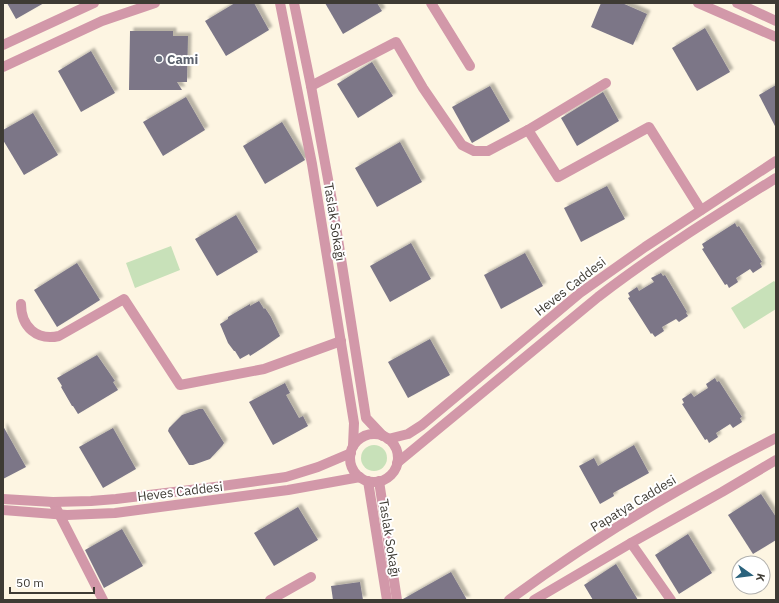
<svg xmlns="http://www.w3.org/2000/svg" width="779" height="603" font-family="'IBM Plex Sans',sans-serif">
	<defs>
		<filter id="shadow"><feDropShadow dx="3.5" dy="-3.5" stdDeviation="1" flood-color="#0004"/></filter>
	</defs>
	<rect width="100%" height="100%" fill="#fdf5e2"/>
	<!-- green -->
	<g fill="#c8e1b9">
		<path d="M171,246L180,270L135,288L126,263Z"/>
		<path d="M774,281L776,283V309L744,329L731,308Z"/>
		<circle cx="374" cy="458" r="13"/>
	</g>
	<!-- building -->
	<g fill="#7b7687" filter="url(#shadow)">
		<path d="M7,3H44L16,19Z"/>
		<path d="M235,3H254L269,30L226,56L205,21Z"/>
		<path d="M325,3H377L382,11L343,34Z"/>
		<path d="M601,3H622L647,14L633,45L591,27Z"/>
		<path d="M705,28L730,72L697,91L672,48Z"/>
		<path d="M130,31H173V36H188L187,82H177L182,90H129Z"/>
		<path d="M91,51L115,93L81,112L58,71Z"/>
		<path d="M372,62L393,96L358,118L337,84Z"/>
		<path d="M776,85V128L759,95Z"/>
		<path d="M490,86L510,121L472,143L452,107Z"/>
		<path d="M603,92L619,121L577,146L561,118Z"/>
		<path d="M186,97L205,130L163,156L143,122Z"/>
		<path d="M33,113L58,155L24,175L3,140V130Z"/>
		<path d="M282,122L305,160L265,184L243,146Z"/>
		<path d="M400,142L422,182L377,207L355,168Z"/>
		<path d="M607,186L625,219L581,242L564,208Z"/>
		<path d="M236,215L258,252L217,276L195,239Z"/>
		<path d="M735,223L737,227L739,226L762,262L760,263L762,267L753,273L750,269L736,278L738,282L729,288L727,284L725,285L702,249L704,248L702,244Z"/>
		<path d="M411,243L431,279L390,302L370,266Z"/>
		<path d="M525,253L543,286L501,309L484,275Z"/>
		<path d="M77,263L100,300L57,327L34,290Z"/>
		<path d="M661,273L663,276L665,275L687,312L686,313L688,316L679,322L676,319L662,327L664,331L655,337L652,333L651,334L628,298L630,297L628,293L637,287L639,291L654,282L651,278Z"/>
		<path d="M259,301L264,309L265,308L271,317L280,336L264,347L250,356L249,354L240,359L235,351H234L228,343L220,324L228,319V317L250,304V306Z"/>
		<path d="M430,339L450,375L408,398L388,362Z"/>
		<path d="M97,355L115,381L113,382L118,390L78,414L73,406H72L61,387L62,386L57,378Z"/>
		<path d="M715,378L717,382L719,381L742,417L740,418L742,422L733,428L730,424L716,433L718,437L709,443L707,439L705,440L682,404L684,403L682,399L691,393L694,397L708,388L706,384Z"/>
		<path d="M285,383L290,393L286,395L299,418L303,416L308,426L273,445L249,402Z"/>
		<path d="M199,409H203L224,443L222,446L210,459L193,465H189L168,431L169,428L182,415Z"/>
		<path d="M3,426L26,467L3,479Z"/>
		<path d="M113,428L136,469L103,488L79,447Z"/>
		<path d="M634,445L649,473L613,493L614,496L600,504L579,466L594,458L598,466Z"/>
		<path d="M761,494L776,517V540L753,554L728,515Z"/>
		<path d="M298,507L318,540L274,566L254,533Z"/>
		<path d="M122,529L143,566L104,588L85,550Z"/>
		<path d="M688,534L712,573L679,594L655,555Z"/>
		<path d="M616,564L638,600H593L584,585Z"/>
		<path d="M451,572L467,600H403V599Z"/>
		<path d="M360,582L363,600H333L331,586Z"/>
	</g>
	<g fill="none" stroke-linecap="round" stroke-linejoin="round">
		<!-- minor -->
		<g stroke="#d298a9" stroke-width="10">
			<path d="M431,3L470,66"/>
			<path d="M311,86L396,42L423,88L462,145L474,151H488L528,130L606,83"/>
			<path d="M528,130L558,177L649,127L701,210"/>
			<path d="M21,304C21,327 37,341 59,336L124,299L180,385L264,369L341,341"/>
			<path d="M53,502L103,600"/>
			<path d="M631,543L671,600"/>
			<path d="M270,600L311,577"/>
		</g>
		<!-- tertiary -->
		<g stroke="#d298a9" stroke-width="10">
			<path d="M280,3L312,164L354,423L353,446"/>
			<path d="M294,3L311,86L332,201L366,418L383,436"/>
			<path d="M698,3L776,37"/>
			<path d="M737,3L776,21"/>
			<path d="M3,45L94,3"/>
			<path d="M3,67L102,21L155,3"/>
			<circle cx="374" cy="458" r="24"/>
			<path d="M388,439L408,434L422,425L580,293L645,247L776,161"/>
			<path d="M397,463L598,297C655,253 715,216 776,178"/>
			<path d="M368,481L387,600"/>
			<path d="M379,481L397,600"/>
			<path d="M3,499L53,502L91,501L116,499L215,487L286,477L318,467L351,453"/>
			<path d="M3,510L67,515L115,513L288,490L360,477"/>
			<path d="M509,600C593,538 683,485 776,438"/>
			<path d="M534,600L631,543L722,492L776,460"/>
		</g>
	</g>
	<!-- markers -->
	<circle fill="#6b7280" stroke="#fff" stroke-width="1.5" cx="159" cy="59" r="4"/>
	<g text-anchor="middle" stroke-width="4" stroke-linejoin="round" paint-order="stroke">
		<!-- worship labels -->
		<g font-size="13" font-weight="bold" fill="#5b616d" stroke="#fff" text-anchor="start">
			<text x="167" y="64">Cami</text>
		</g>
		<!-- street labels -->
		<g font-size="13" fill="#3e3b34" stroke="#fff">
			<text transform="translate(335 222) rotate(81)" y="5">Taslak Sokağı</text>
			<text transform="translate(570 286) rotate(-38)" y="5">Heves Caddesi</text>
			<text transform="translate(180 491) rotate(-7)" y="5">Heves Caddesi</text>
			<text transform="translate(633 503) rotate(-31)" y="5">Papatya Caddesi</text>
			<text transform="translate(390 538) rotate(81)" y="5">Taslak Sokağı</text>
		</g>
	</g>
	<!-- border -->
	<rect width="779" height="603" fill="none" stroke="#3e3b34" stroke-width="8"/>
	<!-- north arrow -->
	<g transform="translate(751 575) rotate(104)"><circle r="19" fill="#ffffff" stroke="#b2b1ae"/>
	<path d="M0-3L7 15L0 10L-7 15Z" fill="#2a627c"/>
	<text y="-6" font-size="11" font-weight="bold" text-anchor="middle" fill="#3e3b34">K</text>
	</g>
	<!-- scale -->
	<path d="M10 587v6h84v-6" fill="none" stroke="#3e3b34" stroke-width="2"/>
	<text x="16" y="587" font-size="12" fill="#3e3b34" stroke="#ffffff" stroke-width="3" paint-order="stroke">50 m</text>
</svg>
